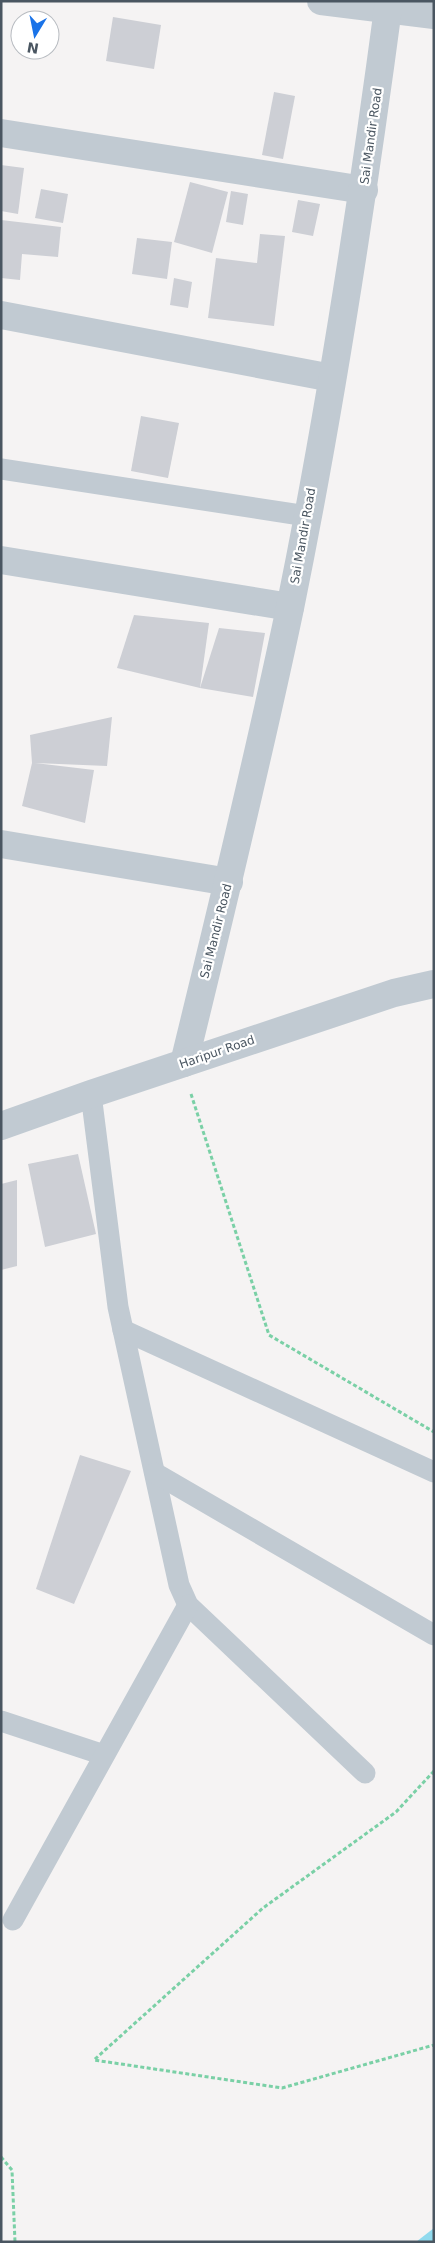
<svg xmlns="http://www.w3.org/2000/svg" width="435" height="2243" font-family="'DejaVu Sans',sans-serif">
	<rect width="100%" height="100%" fill="#f5f3f3"/>
	<!-- water -->
	<path fill="#90daee" d="M434,2228V2242H416Z"/>
	<!-- building -->
	<g fill="#cdcfd5">
		<path d="M113,17L161,25L154,69L106,61Z"/>
		<path d="M274,92L295,96L283,159L262,155Z"/>
		<path d="M1,165L24,168L18,214L1,211Z"/>
		<path d="M190,182L228,192L212,253L174,242Z"/>
		<path d="M41,189L68,194L63,223L35,218Z"/>
		<path d="M231,191L248,194L243,225L226,222Z"/>
		<path d="M298,200L320,204L313,236L292,232Z"/>
		<path d="M1,220L61,227L58,257L22,254L20,280L1,278Z"/>
		<path d="M260,234L285,236L274,326L208,318L216,258L257,263Z"/>
		<path d="M137,238L172,242L167,279L132,274Z"/>
		<path d="M174,278L192,282L188,308L170,305Z"/>
		<path d="M141,416L179,423L168,478L131,471Z"/>
		<path d="M134,615L209,623L200,688L117,668Z"/>
		<path d="M219,628L265,633L253,697L200,688Z"/>
		<path d="M112,717L107,766L35,763L94,770L85,823L22,806L32,763L30,735Z"/>
		<path d="M78,1154L96,1234L45,1247L28,1164Z"/>
		<path d="M17,1180V1266L1,1270V1184Z"/>
		<path d="M80,1455L131,1471L74,1604L36,1589Z"/>
	</g>
	<g fill="none" stroke-linecap="round" stroke-linejoin="round">
		<!-- path -->
		<g stroke="#7ad0a6" stroke-width="3" stroke-dasharray="4 2.5" stroke-linecap="butt">
			<path d="M191,1094L269,1335L434,1432"/>
			<path d="M434,1771L396,1812L263,1908L94,2060L282,2088L434,2045"/>
			<path d="M1,2157L12,2170L15,2242"/>
		</g>
		<!-- service -->
		<g stroke="#c1cad2" stroke-width="21">
			<path d="M1,469L307,516"/>
			<path d="M91,1094L118,1307L179,1585L188,1605L365,1773"/>
			<path d="M123,1330L434,1472"/>
			<path d="M155,1473L434,1635"/>
			<path d="M1,1721L104,1755"/>
			<path d="M13,1920L188,1605"/>
		</g>
		<!-- minor -->
		<g stroke="#c1cad2" stroke-width="28">
			<path d="M321,1L434,15"/>
			<path d="M1,133L364,190"/>
			<path d="M1,315L332,378"/>
			<path d="M1,560L290,607"/>
			<path d="M1,844L229,882"/>
			<path d="M184,1063C221,912 258,760 290,608C331,407 362,204 389,1"/>
		</g>
		<!-- tertiary -->
		<path stroke="#c1cad2" stroke-width="28" d="M1,1126L91,1094L394,993L434,984"/>
	</g>
	<g text-anchor="middle" stroke-width="4.5" stroke-linejoin="round" paint-order="stroke">
		<!-- street labels -->
		<g font-size="12" fill="#4a5661" stroke="#fff">
			<text transform="translate(371 136) rotate(-82)" y="4">Sai Mandir Road</text>
			<text transform="translate(303 536) rotate(-80)" y="4">Sai Mandir Road</text>
			<text transform="translate(216 931) rotate(-76)" y="4">Sai Mandir Road</text>
			<text transform="translate(217 1052) rotate(-19)" y="4">Haripur Road</text>
		</g>
	</g>
	<!-- border -->
	<rect width="435" height="2243" fill="none" stroke="#4a5661" stroke-width="5"/>
	<!-- north arrow -->
	<g transform="translate(35 35) rotate(190)"><circle r="24" fill="#ffffff" stroke="#b7bbc0"/>
	<path d="M0-4L9 19L0 12L-9 19Z" fill="#1a73e8"/>
	<text y="-8" font-size="14" font-weight="bold" text-anchor="middle" fill="#4a5661">N</text>
	</g>
</svg>
